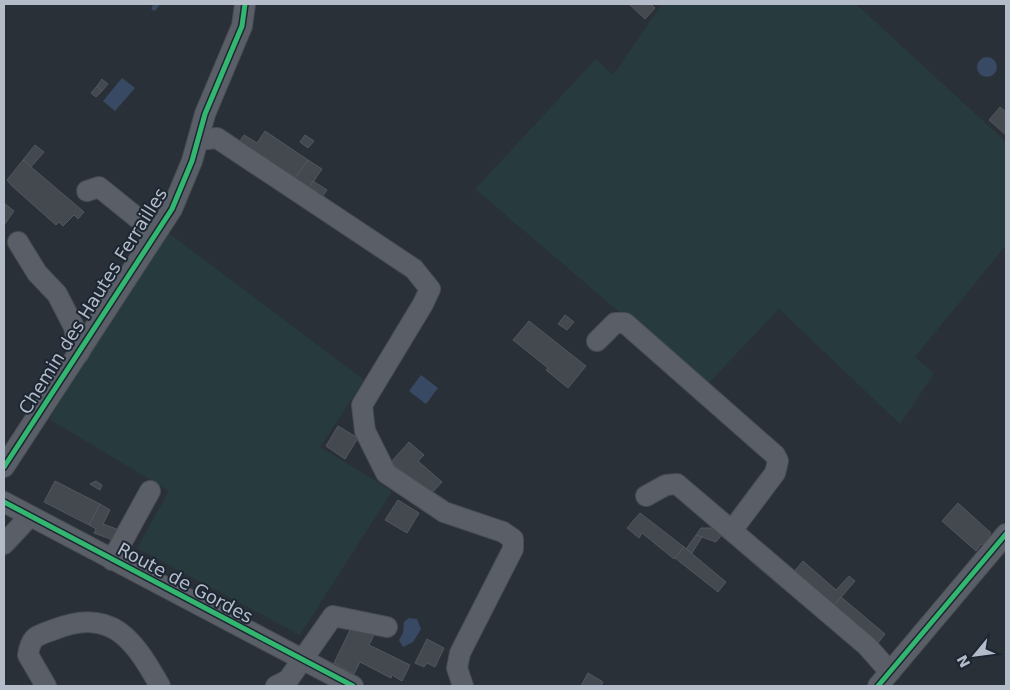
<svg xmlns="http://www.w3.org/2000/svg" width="1010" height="690" font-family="'DejaVu Sans',sans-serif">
	<rect width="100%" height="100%" fill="#2a3038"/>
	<!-- green -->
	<g fill="#273a3e">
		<path d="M662,4H856L1006,142V245L915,357L934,373L900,424L779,309L706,386L475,189L596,59L613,75Z"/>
		<path d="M166,231L364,380L320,447L392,491L300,635L137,548L169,491L49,419Z"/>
	</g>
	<!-- water -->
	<g fill="#384963">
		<circle cx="987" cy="67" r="10"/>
		<path d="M122,78L135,88L115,111L103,101Z"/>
		<path d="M421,375L438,388L426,404L409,391Z"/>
		<path d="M409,618L417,619L421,629L413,642L403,647L399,640L403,633L404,622Z"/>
	</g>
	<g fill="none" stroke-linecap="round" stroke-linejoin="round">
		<!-- stream -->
		<path stroke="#384963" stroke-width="5" d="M154,8L157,4"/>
	</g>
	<!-- building -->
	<g fill="#444950" stroke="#52575f">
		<path d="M629,4H651L655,8L645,19Z"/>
		<path d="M102,79L108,84L102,91L97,86Z"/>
		<path d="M97,86L102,91L96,97L91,93Z"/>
		<path d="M1000,107L1006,112V135L989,120Z"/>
		<path d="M265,131L308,160L295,178L239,142L244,135L257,143Z"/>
		<path d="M305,135L314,141L308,148L300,142Z"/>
		<path d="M35,145L44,152L31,167L23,160Z"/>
		<path d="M23,160L84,212L78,219L74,215L63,226L59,222L56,225L12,186L7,180Z"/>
		<path d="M308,160L322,169L309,188L295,178Z"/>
		<path d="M313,181L327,190L322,197L309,188Z"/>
		<path d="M4,203L14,211L4,225Z"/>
		<path d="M565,315L574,322L567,330L558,324Z"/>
		<path d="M529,321L586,366L568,388L546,370L548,368L513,340Z"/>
		<path d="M338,426L358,438L345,459L326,446Z"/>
		<path d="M409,442L424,455L418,461L442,482L430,495L391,462Z"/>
		<path d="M55,481L100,504L89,525L44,502Z"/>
		<path d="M96,481L102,485L100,490L90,484Z"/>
		<path d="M398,500L419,513L407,533L385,520Z"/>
		<path d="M958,503L991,533L989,536L995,541L987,549L981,544L976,551L942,521Z"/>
		<path d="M100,504L110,510L103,524L122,531L113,540L94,533L96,529L89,525Z"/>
		<path d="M640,513L684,547L674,559L642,533L639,538L627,528Z"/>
		<path d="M701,528H727L716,542L696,535Z"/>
		<path d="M696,535L702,537L692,553L686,549Z"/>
		<path d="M684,547L726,582L718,592L675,558Z"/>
		<path d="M803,561L836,590L849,576L855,581L832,608L792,574Z"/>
		<path d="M841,597L885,634L875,647L832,608Z"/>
		<path d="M353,624L374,635L369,645L410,665L402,681L392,675L391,678L360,662L354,674L334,663Z"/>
		<path d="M427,639L444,648L435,667L427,663L424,667L415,663Z"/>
		<path d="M588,673L603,682L601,686H581Z"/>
	</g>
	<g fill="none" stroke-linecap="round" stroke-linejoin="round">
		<defs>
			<g id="minor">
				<path d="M198,140L217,138L414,269L430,289L423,304L362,405L365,431L386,473L444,512L503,532L513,539V549L460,653L457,668L463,686"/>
				<path d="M87,191L99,187L156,233"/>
				<path d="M18,242L37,273L57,294L74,327L79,353"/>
				<path d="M597,341L615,323H625L775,455L778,461L775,473L733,529"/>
				<path d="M4,467L172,209L192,161L205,114L242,26L245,4"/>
				<path d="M646,496L666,485L677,484L867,646L890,672"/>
				<path d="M4,502L353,686"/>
				<path d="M4,544L30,516"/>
				<path d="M112,560L150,491"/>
				<path d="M46,686L28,655C31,636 36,636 53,630C112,606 134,640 160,686"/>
				<path d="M276,686L288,680L333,616L387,627"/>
				<path d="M878,686L1006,534"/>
			</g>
		</defs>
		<!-- minor casing -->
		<use href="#minor" stroke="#484c53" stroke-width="22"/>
		<!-- minor -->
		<use href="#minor" stroke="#5a5e66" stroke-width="20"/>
		<defs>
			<g id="cycleway">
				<path d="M4,467L172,209L192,161L205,114L242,26L245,4"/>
				<path d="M4,502L353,686"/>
				<path d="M878,686L1006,534"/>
			</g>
		</defs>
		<!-- cycleway casing -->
		<use href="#cycleway" stroke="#1d2633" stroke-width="8"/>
		<!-- cycleway -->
		<use href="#cycleway" stroke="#33b770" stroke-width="5"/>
	</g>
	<g text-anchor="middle" stroke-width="4" stroke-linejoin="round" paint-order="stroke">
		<!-- street labels -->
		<g font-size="18" fill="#b4bcc9" stroke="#1d2633">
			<text transform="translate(93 301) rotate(-58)" y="6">Chemin des Hautes Ferrailles</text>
			<text transform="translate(185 583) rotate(28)" y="6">Route de Gordes</text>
		</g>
	</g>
	<!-- border -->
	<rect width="1010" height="690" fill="none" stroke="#b4bcc9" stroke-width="10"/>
	<!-- north arrow -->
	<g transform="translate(975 655) rotate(241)" stroke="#1d2633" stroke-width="4" paint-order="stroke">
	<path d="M0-4L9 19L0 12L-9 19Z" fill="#b4bcc9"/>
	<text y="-8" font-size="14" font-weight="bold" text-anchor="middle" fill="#b4bcc9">N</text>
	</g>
</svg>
